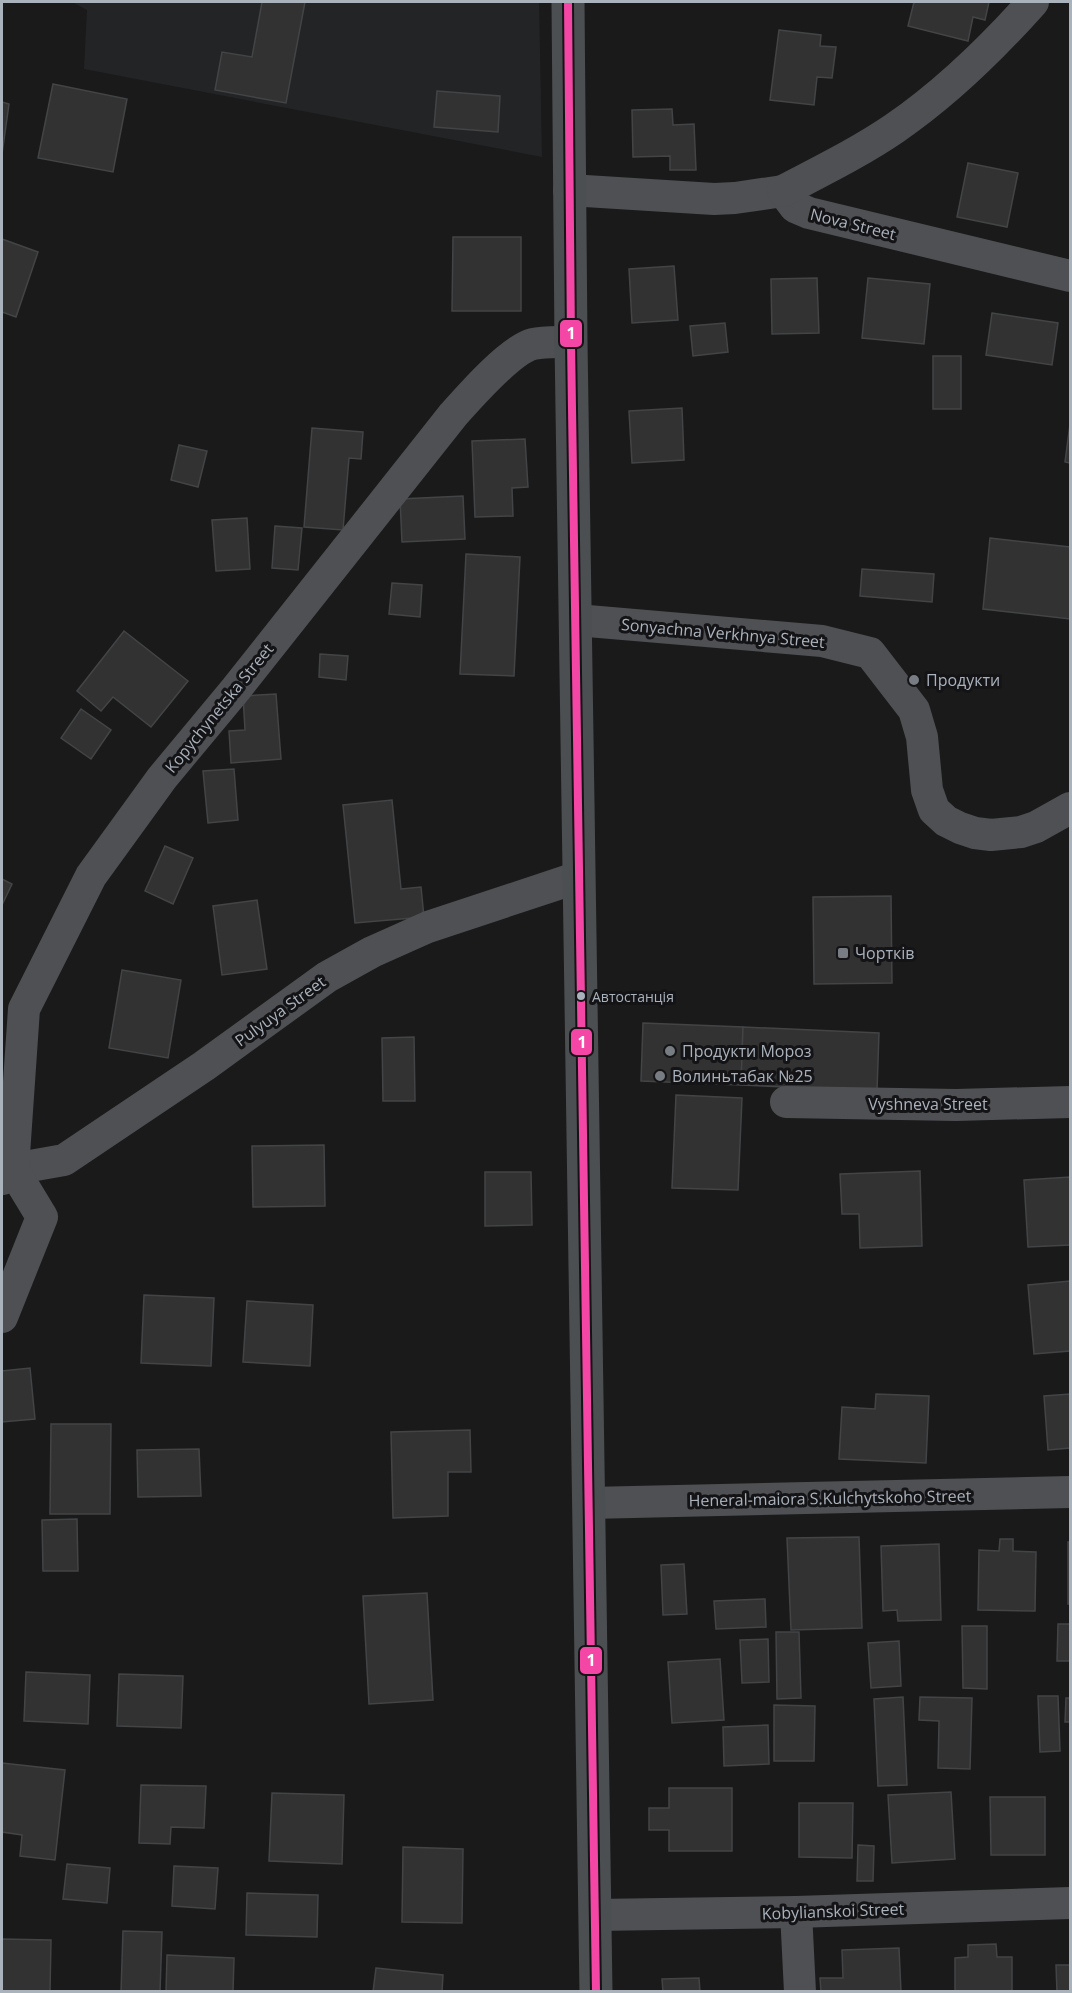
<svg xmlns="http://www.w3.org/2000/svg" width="1072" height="1993" font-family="'Open Sans',sans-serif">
	<rect width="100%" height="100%" fill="#1a1a1a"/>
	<!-- built -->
	<path fill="#232426" d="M72,2H539L542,157L84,69L87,10Z"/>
	<!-- building -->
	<g fill="#323232" stroke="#424446" stroke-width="1.5">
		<path d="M262,2H305L286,103L215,90L222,52L252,57Z"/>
		<path d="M914,2H989L985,20L973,17L968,41L908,26Z"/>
		<path d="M779,30L821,35L820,46L836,47L832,78L817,77L814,105L770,100Z"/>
		<path d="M53,84L127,99L113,172L38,158Z"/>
		<path d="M437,91L500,96L498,132L434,127Z"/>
		<path d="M2,102L9,104L2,154Z"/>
		<path d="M672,109L673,125L694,124L696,170H670V156L633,157L632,110Z"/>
		<path d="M968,163L1018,173L1007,227L957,217Z"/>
		<path d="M453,237H521V311H452Z"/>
		<path d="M2,239L38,252L16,317L2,312Z"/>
		<path d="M674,266L678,320L632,323L629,269Z"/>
		<path d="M817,278L819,333L772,334L771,279Z"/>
		<path d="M868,278L930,284L924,344L862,338Z"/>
		<path d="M992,313L1058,323L1052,365L986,355Z"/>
		<path d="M725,323L728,352L693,356L690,326Z"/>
		<rect x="933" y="356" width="28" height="53"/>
		<path d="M682,408L684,460L632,463L629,411Z"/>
		<path d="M1070,424V463L1065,462Z"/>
		<path d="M312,428L363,432L361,459L349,458L343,530L304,527Z"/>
		<path d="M525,439L528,487L512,488L513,516L475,517L472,441Z"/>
		<path d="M179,445L207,451L198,487L171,480Z"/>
		<path d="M463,496L465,539L402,542L400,499Z"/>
		<path d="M247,518L250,569L216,571L212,520Z"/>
		<path d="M275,526L302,528L298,570L272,568Z"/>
		<path d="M990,538L1070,547V619L983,609Z"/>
		<path d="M466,554L520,557L514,676L460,674Z"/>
		<path d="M862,569L934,574L932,602L860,596Z"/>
		<path d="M392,583L422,585L420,617L389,614Z"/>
		<path d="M124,631L188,681L151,727L113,697L101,711L77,691Z"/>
		<path d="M320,654L348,656L346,680L319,677Z"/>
		<path d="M276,694L281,759L231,763L229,731L245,730L243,696Z"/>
		<path d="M81,709L111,730L91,759L61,738Z"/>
		<path d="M234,769L238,820L208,823L203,771Z"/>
		<path d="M392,800L401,889L421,887L424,917L355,923L343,805Z"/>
		<path d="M165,846L193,858L173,904L145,891Z"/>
		<path d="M2,879L12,884L2,905Z"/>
		<path d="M891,896L892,983L814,984L813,897Z"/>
		<path d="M257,900L267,969L222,975L213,906Z"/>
		<path d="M122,970L181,980L168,1058L109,1048Z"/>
		<path d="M643,1023L743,1027L741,1085L641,1081Z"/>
		<path d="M743,1027L879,1033L877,1091L741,1085Z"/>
		<path d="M414,1037L415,1101H383L382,1038Z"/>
		<path d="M676,1095L742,1098L738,1190L672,1188Z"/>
		<path d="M324,1145L325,1206L253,1207L252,1146Z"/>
		<path d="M920,1171L922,1246L860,1248L859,1214H842L840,1174Z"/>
		<path d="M485,1172H531L532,1225L485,1226Z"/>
		<path d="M1070,1177V1245L1028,1247L1024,1180Z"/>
		<path d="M1070,1281V1351L1034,1354L1028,1285Z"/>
		<path d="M144,1295L214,1298L211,1366L141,1363Z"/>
		<path d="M247,1301L313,1305L310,1366L243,1362Z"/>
		<path d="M30,1368L35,1419L2,1422V1371Z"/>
		<path d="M876,1394L929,1396L926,1463L839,1459L842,1407L875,1409Z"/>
		<path d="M1070,1394V1448L1048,1450L1044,1396Z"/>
		<path d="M51,1424H111L110,1514H50Z"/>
		<path d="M470,1430L471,1472H448V1516L393,1518L391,1432Z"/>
		<path d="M199,1449L201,1496L138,1497L137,1450Z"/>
		<path d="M77,1519L78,1571H43L42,1520Z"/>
		<path d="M859,1537L862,1628L791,1630L787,1538Z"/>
		<path d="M1000,1539H1013V1551L1036,1552L1035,1611L978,1610L979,1550L999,1551Z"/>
		<rect x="1068" y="1542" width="2" height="62"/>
		<path d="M939,1544L941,1620L898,1621L897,1610L883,1611L881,1546Z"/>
		<path d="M684,1564L687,1614L663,1615L661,1565Z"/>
		<path d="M427,1593L433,1700L369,1704L363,1596Z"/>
		<path d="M765,1599L766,1627L716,1629L714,1601Z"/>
		<path d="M1058,1624H1070V1661H1057Z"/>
		<path d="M962,1626H987V1689L963,1688Z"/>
		<path d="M776,1632H799L801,1698L777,1699Z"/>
		<path d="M768,1639L769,1682L742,1683L740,1640Z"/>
		<path d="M899,1641L901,1686L871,1688L868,1643Z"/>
		<path d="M720,1659L724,1720L672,1723L668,1662Z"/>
		<path d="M26,1672L90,1675L88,1724L24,1721Z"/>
		<path d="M119,1674L183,1676L181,1728L117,1726Z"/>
		<path d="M1038,1696H1058L1060,1751L1040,1752Z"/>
		<path d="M903,1697L907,1785L878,1786L874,1699Z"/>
		<path d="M920,1697L972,1698L970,1769L938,1768L939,1721L919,1720Z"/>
		<path d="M1066,1698H1070V1722H1065Z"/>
		<path d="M774,1705L815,1706L814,1761H774Z"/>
		<path d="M768,1725L769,1764L724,1766L723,1727Z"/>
		<path d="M2,1763L65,1770L55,1860L20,1856L22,1835L2,1832Z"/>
		<path d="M141,1785L206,1786L204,1828L171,1827L170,1844L139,1843Z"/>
		<path d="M669,1788H732V1851H669V1830H649V1808H669Z"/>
		<path d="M951,1792L955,1859L892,1863L888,1795Z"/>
		<path d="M272,1793L344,1795L342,1864L269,1861Z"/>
		<path d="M990,1797H1045V1855H991Z"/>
		<path d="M799,1803H853L852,1858L799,1857Z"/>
		<path d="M858,1845L874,1846L873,1881H857Z"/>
		<path d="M403,1847L463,1849L462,1923L402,1922Z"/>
		<path d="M67,1864L110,1868L107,1903L63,1899Z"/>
		<path d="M174,1866L218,1868L215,1909L172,1906Z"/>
		<path d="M247,1893L318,1895L317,1937L246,1935Z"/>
		<path d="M123,1931L162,1932L160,1992H121Z"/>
		<path d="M2,1939L51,1940L50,1992H2Z"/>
		<path d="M996,1944L997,1957H1012V1992H955V1958L968,1957V1945Z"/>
		<path d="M899,1948L901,1992H821L820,1978H843L842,1950Z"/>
		<path d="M167,1955L234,1958L233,1992H166Z"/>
		<path d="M1056,1965H1070V1992H1057Z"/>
		<path d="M376,1968L443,1975L442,1992H373Z"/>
		<path d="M699,1978L700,1992H663L662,1979Z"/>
	</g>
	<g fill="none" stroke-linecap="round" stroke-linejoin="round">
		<!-- minor -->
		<g stroke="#4e5053" stroke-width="32">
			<path d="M569,190L714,199L735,198L783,191L795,207L809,213L1070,276"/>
			<path d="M783,191C821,171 860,152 895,128C946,93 992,48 1033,2"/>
			<path d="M576,620L822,641L870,653L914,710L922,737L927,790L934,810L946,821L960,828L975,833L991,835L1021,832L1036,827L1070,808"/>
			<path d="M786,1102L956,1105L1070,1102"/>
			<path d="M2,1179L9,1177L13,1169L64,1160L204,1066L327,977L372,952L428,927L579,877"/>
			<path d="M2,1317L42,1217L13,1169L24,1009L91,876L162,778L236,689L453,415C470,396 510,350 533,344C545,341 559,342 571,342"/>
			<path d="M589,1503L1070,1492"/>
			<path d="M796,1912L800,1992"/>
			<path d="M595,1915L796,1912L1070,1903"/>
		</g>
		<!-- secondary -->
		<path stroke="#4c4f51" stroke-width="33" d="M568,2L571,342L596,1992"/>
		<defs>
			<path id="bus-1" d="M568,2L571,342L596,1992"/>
		</defs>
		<!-- bus-1 casing -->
		<use href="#bus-1" stroke="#141416" stroke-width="12"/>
		<!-- bus-1 -->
		<use href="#bus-1" stroke="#f346a5" stroke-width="8"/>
	</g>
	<!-- markers -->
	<g fill="#787d83" stroke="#141416" stroke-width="2">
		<circle cx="914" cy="680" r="6"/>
		<rect x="837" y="947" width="12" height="12" rx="3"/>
		<circle cx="670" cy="1051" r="6"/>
		<circle cx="660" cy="1076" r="6"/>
	</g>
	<circle fill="#aab2bc" stroke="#141416" stroke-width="2" cx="581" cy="996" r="5"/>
	<g text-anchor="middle" stroke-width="6" stroke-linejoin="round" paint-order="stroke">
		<!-- bus labels -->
		<g font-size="14" fill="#aab2bc" stroke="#141416" text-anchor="start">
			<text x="592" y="1002">Автостанція</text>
		</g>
		<!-- street labels -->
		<g font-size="16" fill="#aab2bc" stroke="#141416">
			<text transform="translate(853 224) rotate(14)" y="6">Nova Street</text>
			<text transform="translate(723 633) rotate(5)" y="6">Sonyachna Verkhnya Street</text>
			<text transform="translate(219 708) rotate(-51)" y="6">Kopychynetska Street</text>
			<text transform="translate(280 1011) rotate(-36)" y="6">Pulyuya Street</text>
			<text x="928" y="1110">Vyshneva Street</text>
			<text transform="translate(830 1498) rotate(-1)" y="6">Heneral-maiora S.Kulchytskoho Street</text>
			<text transform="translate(833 1911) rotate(-2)" y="6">Kobylianskoi Street</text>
		</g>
		<!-- poi labels -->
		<g font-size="16" fill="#aab2bc" stroke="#141416" text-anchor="start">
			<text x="926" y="686">Продукти</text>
			<text x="855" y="959">Чортків</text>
			<text x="682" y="1057">Продукти Мороз</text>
			<text x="672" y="1082">Волиньтабак №25</text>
		</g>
	</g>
	<g stroke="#141416" stroke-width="2">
		<rect x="559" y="319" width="24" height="29" rx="6" fill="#f346a5"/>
		<rect x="570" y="1028" width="23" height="28" rx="6" fill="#f346a5"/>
		<rect x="579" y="1646" width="24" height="29" rx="6" fill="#f346a5"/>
	</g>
	<g font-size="16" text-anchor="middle" font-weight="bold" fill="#fff">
		<text x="571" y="339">1</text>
		<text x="582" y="1048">1</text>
		<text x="591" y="1666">1</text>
	</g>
	<!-- border -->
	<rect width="1072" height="1993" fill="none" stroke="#aab2bc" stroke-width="6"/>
</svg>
